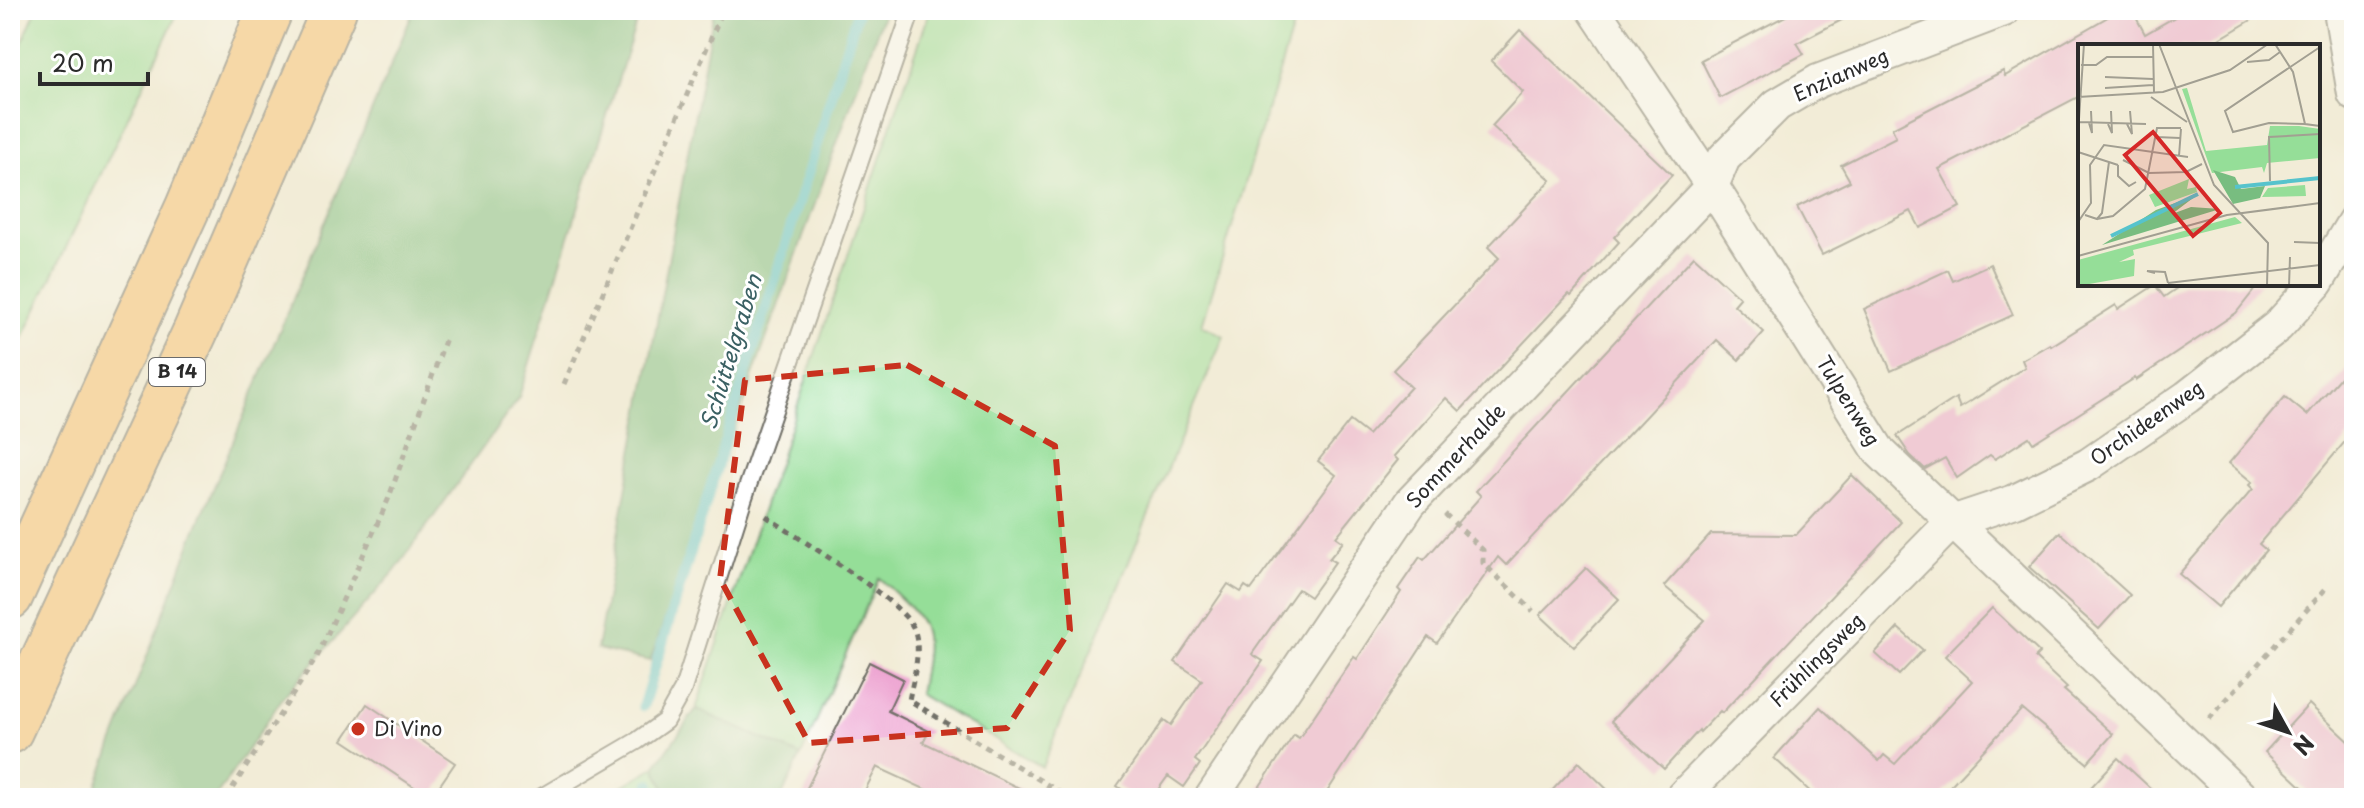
<svg xmlns="http://www.w3.org/2000/svg" width="2364" height="808" font-family="'Playpen Sans',sans-serif">
	<rect width="100%" height="100%" fill="#fff"/>
	<filter id="ink" filterUnits="userSpaceOnUse"><feTurbulence type="fractalNoise" baseFrequency=".0125" numOctaves="2"/><feDisplacementMap in="SourceGraphic" scale="16" xChannelSelector="R" yChannelSelector="G"/><feConvolveMatrix kernelMatrix="1 2 1 2 8 2 1 2 1" color-interpolation-filters="sRGB"/></filter>
	<filter id="wash" filterUnits="userSpaceOnUse"><feTurbulence type="fractalNoise" baseFrequency=".006" numOctaves="4" result="noise"/><feDisplacementMap in="SourceGraphic" scale="32" xChannelSelector="R" yChannelSelector="G"/><feGaussianBlur stdDeviation="1.8" result="paint"/><feColorMatrix in="noise" values="0 0 0 0 0 0 0 0 0 0 0 0 0 0 0 0 0 1.4 0 .05"/><feComposite in="paint" operator="in"/></filter>
	<g filter="url(#wash)">
		<rect width="100%" height="100%" fill="#f2ecd7"/>
		<!-- green -->
		<g fill="#95de98" stroke="#608462" stroke-width="2">
			<path d="M36,10H179L10,365V71Z"/>
			<path d="M930,10H1298L1202,325L1224,336L1042,767L919,694C932,625 930,625 879,578L801,756L696,709Z"/>
			<path d="M655,767L669,798H602Z"/>
		</g>
		<!-- forest -->
		<g fill="#78bd80" stroke="#527456" stroke-width="2">
			<path d="M414,10H640L519,397L395,571L284,696L215,798H92L195,532Z"/>
			<path d="M714,10H885L650,661L597,649Z"/>
			<path d="M696,709L801,756L781,798H669L655,767Z"/>
		</g>
		<g fill="none" stroke-linecap="round" stroke-linejoin="round">
			<!-- stream -->
			<g stroke="#56c3cc" stroke-width="11">
				<path d="M643,706L858,10"/>
				<path d="M650,784L654,798"/>
			</g>
		</g>
		<g id="blocks">
			<!-- building -->
			<g fill="#eda2d0">
				<path d="M1797,10H1861L1797,43L1804,54L1720,98L1701,60Z"/>
				<path d="M2120,10H2132L2145,34L2187,10H2268L2208,46H2080V96L1939,169L1960,207L1920,228L1911,211L1822,255L1797,207L1850,181L1841,165L1896,137L1892,128L2003,71L2005,76Z"/>
				<path d="M1520,30L1672,175L1614,237L1619,242L1571,296L1569,294L1460,411L1446,398L1394,456L1398,460L1336,537L1343,542L1329,559L1335,562L1310,597L1298,589L1252,654L1263,661L1195,760L1200,764L1184,787L1168,776L1152,798H1134L1117,786L1164,720L1171,725L1202,680L1175,662L1228,584L1241,592L1245,586L1251,590L1336,475L1318,461L1350,421L1368,435L1411,387L1393,370L1499,258L1488,247L1551,180L1492,126L1523,92L1491,61Z"/>
				<path d="M1694,256L1740,298L1734,305L1764,332L1739,360L1717,340L1506,565L1498,557L1437,643L1428,637L1323,798H1252L1294,735L1299,738L1354,657L1357,659L1401,592L1398,589L1420,557L1424,560L1481,496L1476,491Z"/>
				<path d="M1990,264L2013,315L1891,371L1864,309L1948,270L1953,281Z"/>
				<path d="M2183,284H2259L2236,313L2136,380L2135,378L2033,443L2029,437L1995,459L1990,455L1957,478L1945,458L1925,469L1910,455L1897,436L1956,398L1960,408L2025,367L2022,360L2050,344L2051,346L2116,305L2118,309L2155,285L2164,297Z"/>
				<path d="M2354,361V431L2259,544L2266,550L2218,607L2179,574L2253,489L2249,485L2252,482L2229,463L2285,397L2307,415Z"/>
				<path d="M1852,475L1901,522L1722,713L1720,711L1700,732L1699,730L1664,769L1611,721L1705,620L1664,586L1711,534L1796,535Z"/>
				<path d="M2060,532L2130,595L2099,629L2029,567Z"/>
				<path d="M1586,568L1619,599L1574,647L1540,615Z"/>
				<path d="M1992,608L2040,653L2035,658L2067,688L2064,690L2113,734L2087,763L2022,709L1939,798H1817L1774,758L1820,707L1879,761L1884,755L1895,764L1972,681L1945,656Z"/>
				<path d="M1898,628L1923,650L1899,675L1875,653Z"/>
				<path d="M869,662L903,679L888,711L929,731L923,742L1040,798H944L877,767L861,798H802Z"/>
				<path d="M367,704L455,763L431,798L343,740Z"/>
				<path d="M2309,704L2354,746V798H2314L2265,752Z"/>
				<path d="M2118,758L2161,798H2081Z"/>
				<path d="M1579,762L1616,798H1545Z"/>
			</g>
		</g>
	</g>
	<g filter="url(#ink)">
		<use href="#blocks" fill-opacity="0" stroke="#716f67" stroke-width="2"/>
		<g fill="none" stroke-linecap="round" stroke-linejoin="round">
			<defs>
				<path id="service" d="M540,798L637,741L665,721L683,689L743,500L912,10"/>
				<g id="minor">
					<path d="M1594,10L1712,186L1879,451L2242,798"/>
					<path d="M2340,10L2354,94"/>
					<path d="M2318,281L2354,221"/>
					<path d="M1211,798L1410,503L1712,186L1724,158L1777,105L1818,81L2004,10"/>
					<path d="M1681,798L1952,522L2015,501L2088,465L2187,397L2278,326L2316,284"/>
				</g>
				<g id="trunk">
					<path d="M10,597L188,207L270,10"/>
					<path d="M10,731L196,330L334,10"/>
				</g>
			</defs>
			<!-- service casing -->
			<use href="#service" stroke="#716f67" stroke-width="20"/>
			<!-- minor casing -->
			<use href="#minor" stroke="#716f67" stroke-width="36"/>
			<!-- trunk casing -->
			<use href="#trunk" stroke="#716f67" stroke-width="48"/>
			<!-- path -->
			<g stroke="#716f67" stroke-width="5" stroke-dasharray="6 6" stroke-linecap="butt">
				<path d="M564,384L723,10"/>
				<path d="M1445,514L1483,550V563L1533,611"/>
				<path d="M766,516C798,539 897,597 913,627C923,647 913,679 909,700L1069,798"/>
				<path d="M2209,719L2329,585"/>
				<path d="M226,798L317,657L388,500L446,338"/>
			</g>
			<!-- service -->
			<use href="#service" stroke="#fff" stroke-width="16"/>
			<!-- minor -->
			<use href="#minor" stroke="#fff" stroke-width="32"/>
			<!-- trunk -->
			<use href="#trunk" stroke="#fbbe6e" stroke-width="44"/>
		</g>
	</g>
	<!-- marked area -->
	<path d="M0 0H2364V808H0ZM907,365L1055,446L1070,630L1007,728L809,743L720,579L745,380Z" fill="#f2ecd7" fill-opacity=".55" fill-rule="evenodd"/>
	<path fill="none" stroke="#c8321e" stroke-width="6" stroke-dasharray="16 10" stroke-linejoin="round" d="M907,365L1055,446L1070,630L1007,728L809,743L720,579L745,380Z"/>
	<!-- markers -->
	<circle fill="#c8321e" stroke="#fff" stroke-width="3" cx="358" cy="729" r="8"/>
	<g text-anchor="middle" stroke-width="6" stroke-linejoin="round" paint-order="stroke">
		<!-- shield labels -->
		<rect fill="#fff" stroke="#6b6b6b" stroke-width="2" x="149" y="358" width="56" height="28" rx="6"/>
		<g font-size="18" font-weight="bold" fill="#2b2b2b">
			<text x="177" y="378">B 14</text>
		</g>
		<!-- street labels -->
		<g font-size="20" fill="#2b2b2b" stroke="#fff">
			<text transform="translate(1841 75) rotate(-24)" y="7">Enzianweg</text>
			<text transform="translate(1848 401) rotate(58)" y="7">Tulpenweg</text>
			<text transform="translate(2147 423) rotate(-35)" y="7">Orchideenweg</text>
			<text transform="translate(1456 456) rotate(-47)" y="7">Sommerhalde</text>
			<text transform="translate(1817 660) rotate(-45)" y="7">Frühlingsweg</text>
		</g>
		<!-- poi labels -->
		<g font-size="20" fill="#2b2b2b" stroke="#fff" text-anchor="start">
			<text x="374" y="736">Di Vino</text>
		</g>
		<!-- water labels -->
		<g font-size="22" font-style="italic" fill="#3a6063" stroke="#fff">
			<text transform="translate(731 352) rotate(-73)" y="8">Schüttelgraben</text>
		</g>
	</g>
	<!-- overview -->
	<g transform="translate(2078 44)">
		<rect width="242" height="242" fill="#f2ecd7"/>
		<path d="M109,44L128,107L189,101L192,82H221L242,85V114L189,119L186,129L184,123L134,129L104,45ZM111,135L109,145L118,143L119,148L77,163L71,151ZM227,141L228,152L184,153L190,144ZM157,173L164,179L55,206L56,211L41,218L57,215L56,232L0,242V216Z" fill="#95de98"/>
		<path d="M135,126L157,133L163,145L187,142L182,154L155,160ZM119,151L94,170L113,163L142,165L24,201L78,166Z" fill="#78bd80"/>
		<path fill="none" stroke="#56c3cc" stroke-width="4" d="M157,143L242,134M33,192L120,150"/>
		<path fill="none" stroke="#a29f92" stroke-width="2" d="M75,0L76,48M81,0L136,141L190,199L189,242M197,0L215,28L227,80L242,82M169,18L191,16L202,8M3,21H18L29,13H75M27,33L75,35M27,44L75,41M0,53L85,48L152,26L190,0M73,53L109,78M1,78L68,80M11,79L14,89L13,67M30,80L34,89L33,67M49,80L54,90L52,67M227,80L191,79L155,88L147,67L242,3M0,90L6,0M78,93L102,94M0,108L40,121M101,112L103,85M45,116L71,129L108,128L124,120M40,121V132L51,142L58,138M192,137L191,93L242,90M7,171L19,175L24,169L31,118M19,175L35,172L67,145L79,84H103M0,178L13,159L12,121L26,101L110,113M216,198L242,199M0,212L149,171L242,159M77,229L69,227L87,228L90,239M90,239L242,221M211,242L212,213"/>
		<path fill="#d62828" fill-opacity="0.15" stroke="#d62828" stroke-width="4" d="M75,88L142,169L115,192L47,111Z"/>
		<rect width="242" height="242" fill="none" stroke="#2b2b2b" stroke-width="4"/>
	</g>
	<!-- margin -->
	<rect width="2364" height="808" fill="none" stroke="#fff" stroke-width="40"/>
	<!-- north arrow -->
	<g transform="translate(2288 732) rotate(130)" stroke="#ffffff" stroke-width="6" paint-order="stroke">
	<path d="M0-6L14 30L0 20L-14 30Z" fill="#2b2b2b"/>
	<text y="-12" font-size="22" font-weight="bold" text-anchor="middle" fill="#2b2b2b">N</text>
	</g>
	<!-- scale -->
	<path d="M40 72v12h108v-12" fill="none" stroke="#2b2b2b" stroke-width="4"/>
	<text x="52" y="72" font-size="24" fill="#2b2b2b" stroke="#ffffff" stroke-width="6" paint-order="stroke">20 m</text>
</svg>
